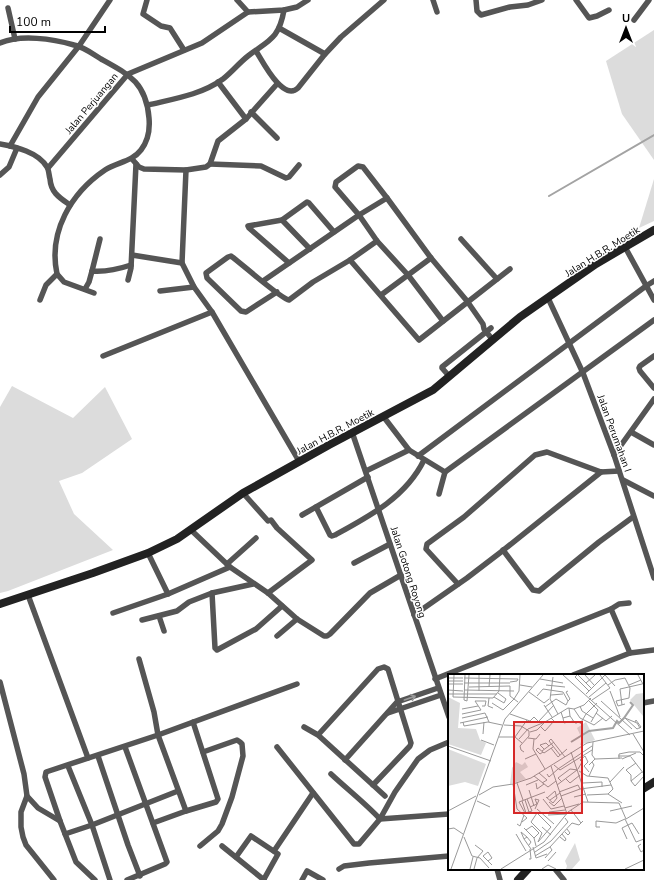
<svg xmlns="http://www.w3.org/2000/svg" width="654" height="880" font-family="'Nunito Sans',sans-serif">
	<rect width="100%" height="100%" fill="#fff"/>
	<!-- green -->
	<g fill="#dcdcdc">
		<path d="M654,30V160L622,114L606,61Z"/>
		<path d="M654,179V221L639,228Z"/>
		<path d="M12,386L73,418L105,387L132,439L82,473L59,481L74,514L113,550L8,591L0,593V407Z"/>
	</g>
	<g fill="none" stroke-linecap="round" stroke-linejoin="round">
		<!-- stream -->
		<path stroke="#a3a3a3" stroke-width="2" d="M549,196L654,135"/>
		<!-- street -->
		<g stroke="#555" stroke-width="5.5">
			<path d="M147,0L143,14L161,26L170,28L184,50"/>
			<path d="M237,0L248,12"/>
			<path d="M433,0L437,12"/>
			<path d="M476,0L477,11L481,15L510,7L528,5L542,0"/>
			<path d="M576,0L589,18L597,16L609,10"/>
			<path d="M8,8L15,39"/>
			<path d="M634,20L649,0"/>
			<path d="M279,28L325,54"/>
			<path d="M0,43C21,34 53,39 74,45C84,47 93,54 101,59C130,75 146,83 149,118C150,129 148,141 141,150C132,162 117,162 105,170C71,193 48,232 57,274L64,282L94,293"/>
			<path d="M256,51C263,62 283,102 298,88L325,54L341,37L384,0"/>
			<path d="M218,82L246,119L277,84"/>
			<path d="M148,105C173,99 201,95 223,79C232,72 239,63 248,56C269,40 279,39 284,10"/>
			<path d="M251,112L277,138"/>
			<path d="M0,144C16,147 38,152 47,167C49,170 49,176 50,179C51,193 60,198 70,205"/>
			<path d="M10,146L38,97L79,46L110,0"/>
			<path d="M132,159L139,167L144,169L186,170L206,167L210,164L218,141L246,119"/>
			<path d="M210,164L261,166L286,178L289,177L299,165"/>
			<path d="M48,168L128,74L202,43L248,12L284,10L297,7L308,0"/>
			<path d="M0,175L9,167L17,148"/>
			<path d="M282,220L310,249"/>
			<path d="M461,239L497,279"/>
			<path d="M625,247L654,300"/>
			<path d="M132,255L182,263"/>
			<path d="M350,260L419,340L510,269"/>
			<path d="M289,263L249,228L248,226L282,220L307,202L309,203L334,232"/>
			<path d="M92,271L100,239"/>
			<path d="M128,280L131,268L136,164"/>
			<path d="M263,281L359,215L387,198"/>
			<path d="M85,289L89,282L92,271C105,272 119,269 131,265"/>
			<path d="M160,291L194,287"/>
			<path d="M277,292L246,312L241,311L207,278L206,273L228,257L231,256C242,264 281,299 289,300L313,282L350,260L377,241"/>
			<path d="M381,295L431,258"/>
			<path d="M548,298L583,373L614,455L654,578"/>
			<path d="M40,300L46,285L57,274"/>
			<path d="M212,312L299,461"/>
			<path d="M443,321L408,275L377,241L359,215L335,187L336,182L358,166L363,167L387,198L431,258L467,301L483,324L484,329L492,339"/>
			<path d="M103,356L212,312L194,287L182,263L186,170"/>
			<path d="M654,356L640,366L639,368L640,371L654,388"/>
			<path d="M449,376L442,368V367L491,328"/>
			<path d="M383,416L409,450L445,472L654,320"/>
			<path d="M352,432L449,717"/>
			<path d="M631,432L654,445"/>
			<path d="M614,455L654,399"/>
			<path d="M418,456L646,286L654,281"/>
			<path d="M366,471L409,450"/>
			<path d="M623,480L654,496"/>
			<path d="M243,493L268,521L271,520L277,528L312,560L268,593"/>
			<path d="M439,494L445,472"/>
			<path d="M316,507L330,535L332,536L335,535C370,516 406,497 424,460"/>
			<path d="M302,515L368,477"/>
			<path d="M191,530L230,567L268,593L297,619L324,636H327L330,634L370,593L401,575"/>
			<path d="M503,550L533,590L539,591L599,542L633,517"/>
			<path d="M148,553L168,594"/>
			<path d="M354,563L390,544"/>
			<path d="M227,564L256,538"/>
			<path d="M458,584L426,549L427,544L464,517L535,455L547,452L601,472L619,471"/>
			<path d="M212,593L215,648L217,650L256,629L282,606"/>
			<path d="M28,595L88,758"/>
			<path d="M611,609L619,604L629,603"/>
			<path d="M113,613L168,594L230,567"/>
			<path d="M414,615L467,578L501,552L601,472"/>
			<path d="M159,616L164,631"/>
			<path d="M142,620L177,611L189,602L212,593L253,584"/>
			<path d="M277,636L297,619"/>
			<path d="M139,659L154,712L158,735L186,811"/>
			<path d="M573,675L630,653L654,650"/>
			<path d="M435,679L611,609L630,653"/>
			<path d="M0,682L24,774L27,796L21,812V827L23,837L26,845L54,880"/>
			<path d="M643,703L654,701"/>
			<path d="M388,713L441,695"/>
			<path d="M304,727L318,735L373,785L410,746L411,743L388,669L384,667L378,669L318,735"/>
			<path d="M125,747L167,862L165,864L127,880"/>
			<path d="M277,747L354,844H359L380,819L449,814"/>
			<path d="M98,756L128,845L140,876"/>
			<path d="M345,760L397,702L438,688"/>
			<path d="M68,766L92,825L110,880"/>
			<path d="M331,774C347,789 365,803 380,819L395,792L418,759L430,750L449,742"/>
			<path d="M373,785L385,796"/>
			<path d="M27,796L38,808L60,821"/>
			<path d="M153,823L186,811L216,802L218,799L193,722"/>
			<path d="M65,834L92,825L178,791"/>
			<path d="M200,846L218,831L222,824L232,797L243,756L242,744L240,742L237,740L203,752"/>
			<path d="M222,846L264,880"/>
			<path d="M274,851L313,793"/>
			<path d="M236,857L251,836L278,854L264,879"/>
			<path d="M339,869L344,866L369,863L449,856"/>
			<path d="M497,869L500,880"/>
			<path d="M555,869L564,880"/>
			<path d="M95,880L76,862L60,821L45,777L46,772L158,735L297,684"/>
			<path d="M302,880L307,871L323,880"/>
		</g>
		<!-- secondary -->
		<g stroke="#222" stroke-width="8">
			<path d="M0,604L93,573L148,553L177,539L243,493L329,445L433,390L520,317L596,264L654,230"/>
			<path d="M643,789L654,782"/>
			<path d="M518,880L528,869"/>
		</g>
	</g>
	<!-- one-way arrows -->
	<defs><path id="oneway-shaft" d="M-6 0H5M1.5-3L5.5 0L1.5 3" fill="none" stroke-width="1.6" stroke-linecap="round" stroke-linejoin="round"/></defs>
	<use stroke="#999" href="#oneway-shaft" transform="translate(410 698) rotate(-19)"/>
	<g text-anchor="middle" stroke-width="3" stroke-linejoin="round" paint-order="stroke">
		<!-- street labels -->
		<g font-size="10" fill="#000" stroke="#fff">
			<text transform="translate(91 103) rotate(-50)" y="4">Jalan Perjuangan</text>
			<text transform="translate(602 251) rotate(-32)" y="4">Jalan H.B.R. Moetik</text>
			<text transform="translate(335 431) rotate(-28)" y="4">Jalan H.B.R. Moetik</text>
			<text transform="translate(615 433) rotate(70)" y="4">Jalan Perumahan I</text>
			<text transform="translate(409 572) rotate(72)" y="4">Jalan Gotong Royong</text>
		</g>
	</g>
	<!-- overview -->
	<g transform="translate(448 674)">
		<rect width="196" height="196" fill="#fff"/>
		<path d="M196,19V42H195L182,26L188,20ZM0,23L12,29L10,54L28,55L32,66L38,69L33,81L0,70ZM138,48L147,66L132,71L134,65L129,54ZM0,75L38,90L30,112L17,108L0,112ZM68,88L74,91L77,88L80,93L72,98L78,105L62,110L64,94ZM127,169L132,186L124,195H118L119,192L117,187Z" fill="#dcdcdc"/>
		<path fill="none" stroke="#a3a3a3" stroke-width="2" d="M123,68L141,57L165,54L169,47L171,49L176,44L185,31L182,28"/>
		<path fill="none" stroke="#999" stroke-width="1" d="M6,1L5,23L45,24L51,17L52,1M17,1L16,26L19,27L21,1M115,1L182,61M129,1L127,3L141,17M130,1L143,14M137,1L146,11M157,1L167,12M190,1L196,12M105,3L102,25L110,40M0,4H15M16,4L70,5L69,7L62,8M92,5L115,9M1,7H15M16,9H62M138,9L147,1M0,10H15M72,11L84,13M98,11L117,13M160,11L167,6L177,4L182,14M181,11L193,6M62,12V22L70,28M21,13L62,12M41,13L42,1M0,16L15,17M16,16L66,17M31,17V1M162,17L172,43M81,18L96,29L101,25M0,20H49M138,20L157,1M103,21L115,20M89,22L95,15L115,18L120,27L118,31M46,23L56,29L58,25L50,19M141,23L158,9L152,1M41,24L40,32L45,34M144,26L162,14L158,9M120,27L122,25L118,18L120,17M141,27L150,36L143,48M153,27L184,55M168,27L181,24L182,14M168,27L170,32L177,30M44,29L55,36L66,25L71,17L72,1M96,31L104,43M174,31L172,15L194,10M132,32L134,37L145,44M97,33L108,25L118,31M121,34L122,42L127,49H129M14,35L30,32M126,35L132,44L146,51L155,44M113,38L115,44L122,42M148,39L158,47L164,42M14,40L33,36L27,27H38L37,32H34M62,40L82,47L86,43L92,49M14,44L37,39L41,48M115,44L116,49L125,47M91,47L106,31M15,48L16,52L40,48L54,51M187,48L188,46L193,53L192,54H191L189,55L177,44L189,49L192,54M12,49L40,43M132,50L138,40L149,29M56,51L73,52L81,57V62L72,72L73,76L76,78M93,53L97,57L106,47L103,44M82,58L89,56L96,49M35,60L36,48M185,60L196,78M51,63H67L74,69M67,63L79,46M80,64L88,65L92,60M71,65L80,55L97,48L120,34L126,35L136,31L143,24M33,66L46,71M145,68L144,81L147,85M0,72L43,87M103,74L110,83L119,75M96,75L92,71L98,69L101,72M94,77L106,68M95,78L92,80L88,76L90,74L96,79L105,73M123,78L140,128M88,80L97,95M112,81L101,67L103,65L117,83M170,82H183M183,83L196,100M77,85L88,80L85,75L86,65M171,85V80L181,78H192L196,82M174,85L188,79M188,89L178,96L183,101V107L187,112L196,102M106,91L112,96L144,76M141,91L147,85L174,84M103,92L119,140M110,95L144,72M130,95L134,88L132,86L137,82L140,88L136,92L141,98M131,97L139,102L160,104L165,115L160,120M91,99L99,106L94,109M99,100L101,103L110,95M86,102L100,113L108,107M141,102L146,91L144,88M118,105L122,109L132,101M183,107L194,98M114,108L110,104L122,95L130,96M162,108L176,93M69,109L75,126M88,109L89,115L96,110M135,109L154,108V113M65,110L69,135L79,144L74,148M78,111L90,106M109,111L129,96M81,116L86,132M111,118L130,111L132,115M31,121L45,113L65,110L83,104L139,69L196,57M139,121L160,120L174,129M113,122L132,115L163,111M98,123L105,129L109,124L107,117L99,124M126,123L138,120M79,125L84,137L77,139L71,128L97,118M95,125L103,135L116,132M77,126L81,138M102,126L112,119M29,127L42,133M74,127L78,139M101,128L106,132L114,124M82,133L89,130L87,125M117,134L131,130M87,135L91,126L87,125M89,135L106,150M123,136L133,149M0,137L28,122M162,137L184,132M101,138L117,136M89,139L103,153L90,168L94,159L83,148ZM100,141L119,140M177,145L188,168L196,165M69,150L72,152L76,141M94,153L103,161M152,153H148V147L168,149L177,145M76,154L86,164L88,172M0,155L6,154L15,160M78,156L84,152L91,159L86,164M117,158L120,161L122,159L119,155M68,160L78,177M16,163L24,182L32,184L41,194M112,163L117,167L118,165L114,160M76,165L73,158L79,163M179,165L174,154L184,149L191,160M193,170L190,172L193,178L196,176M81,171L83,168L79,163L76,165L83,175M85,173L88,184L99,180M87,178L103,167L120,148L117,144M35,182L40,178L44,184L40,187M35,182L44,191M87,182L102,173L124,149L131,151L135,147M97,184L104,176L102,173M81,185H83L82,175M100,187L108,178M3,195L57,45L95,1M22,195L25,183M26,195L29,184L35,177L27,171M53,195L96,168L120,138L135,128L171,129L178,145L196,134M94,195L100,191L108,195M177,195L196,186"/>
		<path fill="#d62828" fill-opacity="0.15" stroke="#d62828" stroke-width="2" d="M66,48H134V139H66Z"/>
		<rect width="196" height="196" fill="none" stroke="#000" stroke-width="2"/>
	</g>
	<!-- north arrow -->
	<g transform="translate(626 28)" stroke="#ffffff" stroke-width="3" paint-order="stroke">
	<path d="M0-3L7 15L0 10L-7 15Z" fill="#000000"/>
	<text y="-6" font-size="11" font-weight="bold" text-anchor="middle" fill="#000000">U</text>
	</g>
	<!-- scale -->
	<path d="M10 26v6h95v-6" fill="none" stroke="#000000" stroke-width="2"/>
	<text x="16" y="26" font-size="12" fill="#000000" stroke="#ffffff" stroke-width="3" paint-order="stroke">100 m</text>
</svg>
